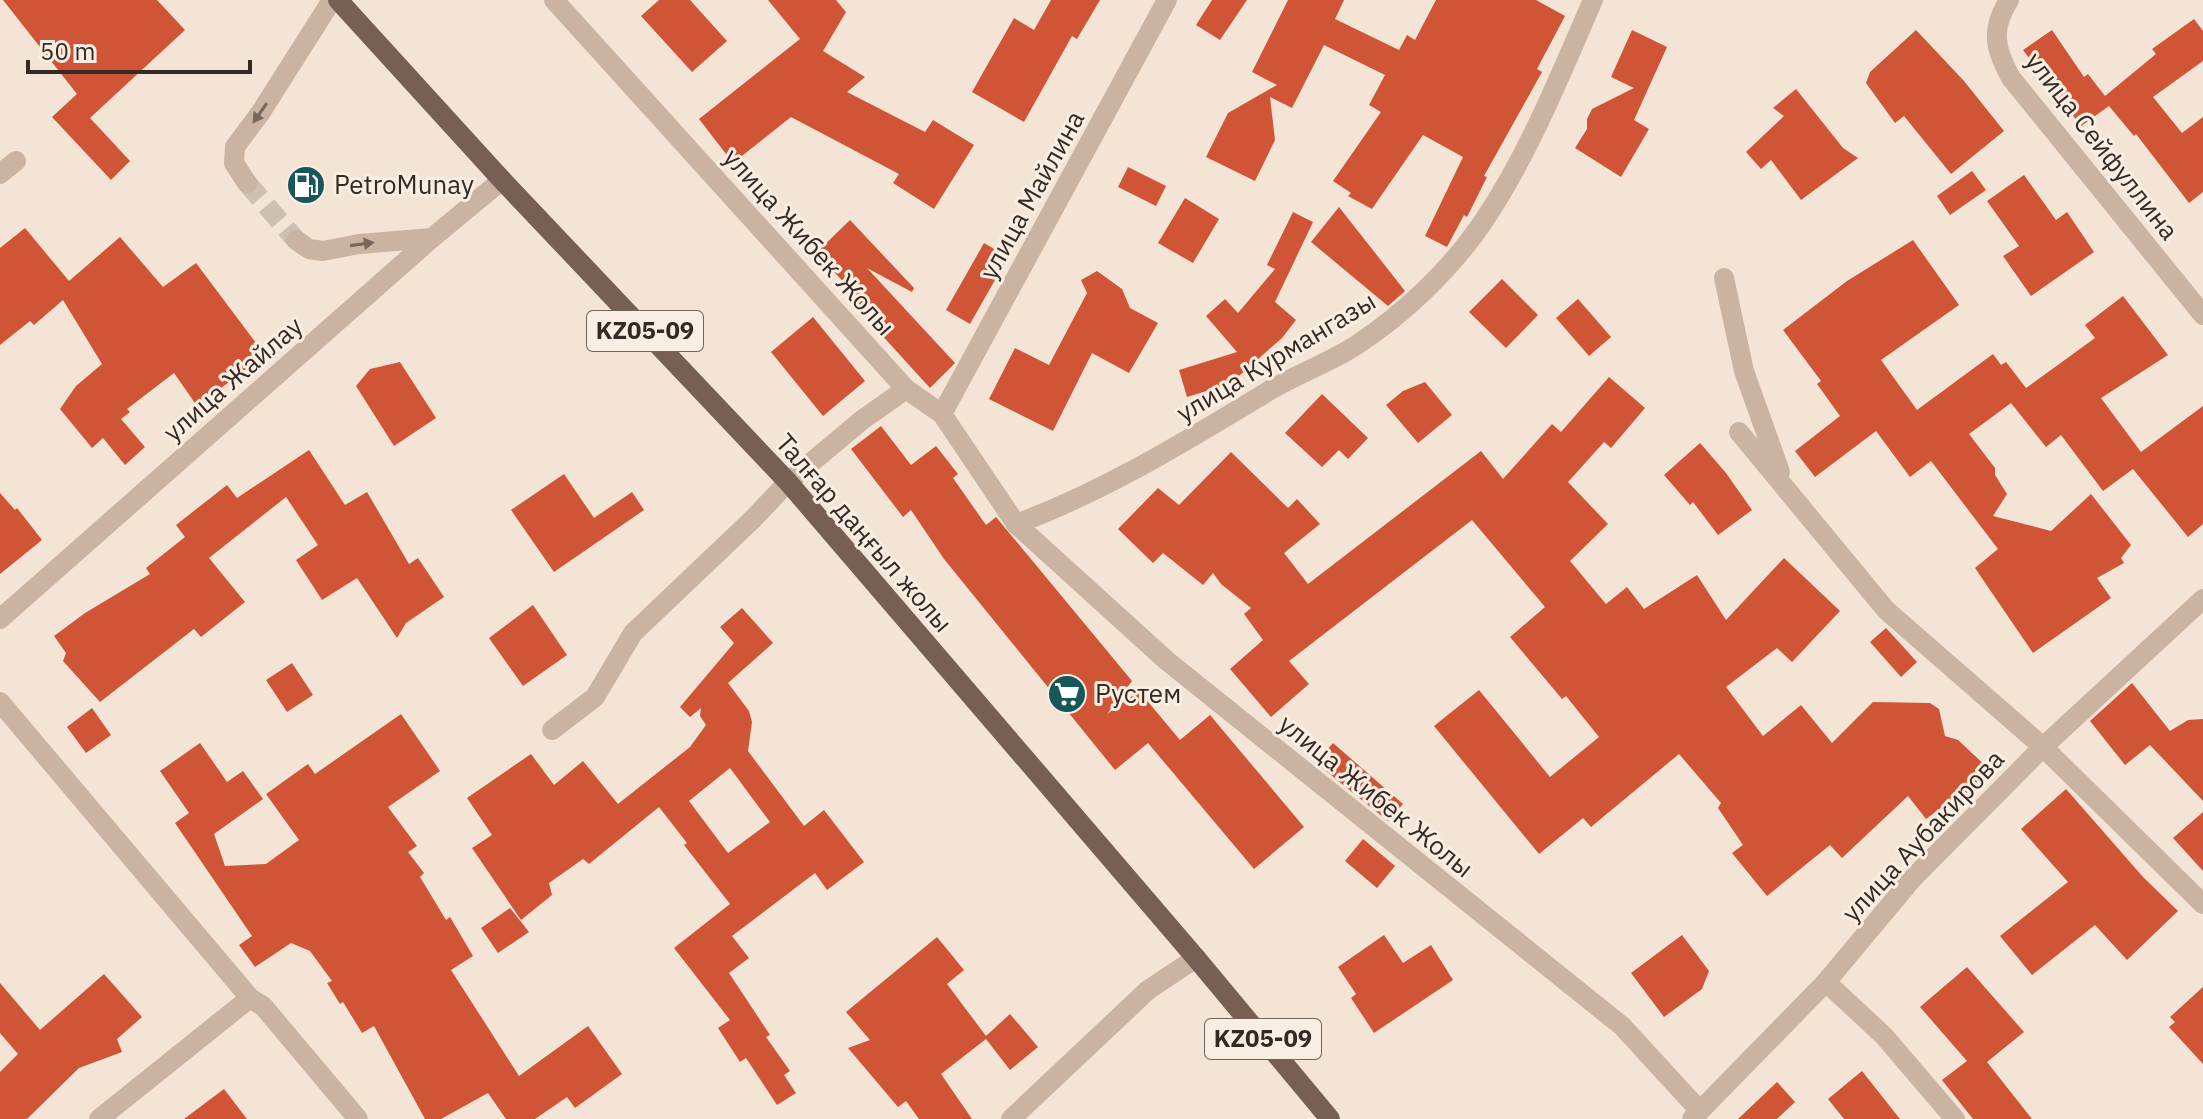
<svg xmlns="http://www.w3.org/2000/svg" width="2203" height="1119" font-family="'IBM Plex Sans',sans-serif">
	<rect width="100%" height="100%" fill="#f3e4d5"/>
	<!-- building -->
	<g fill="#d05536" fill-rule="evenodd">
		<path d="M3,0H157L185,30L90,118L130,161L111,180L52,117L77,94Z"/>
		<path d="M659,0H690L727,41L692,72L641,16Z"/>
		<path d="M768,0H836L846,12L823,51L865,77L847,92L925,132L933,120L974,145L934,209L893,183L899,174L791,117L733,163L699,119L800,39Z"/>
		<path d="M1051,0H1100L1077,39L1072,36L1024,122L972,92L1014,18L1034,30Z"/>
		<path d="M1212,0H1247L1220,40L1196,25Z"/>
		<path d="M1288,0H1344L1335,19L1399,50L1407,35L1415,40L1436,0H1536L1565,16L1537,69L1542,72L1484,176L1487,177L1467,217L1464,215L1447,247L1425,236L1463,157L1423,135L1372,209L1348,196L1351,193L1333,181L1381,112L1369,105L1385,75L1324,45L1292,108L1270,97L1275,140L1255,181L1206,157L1228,113L1277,85L1252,72Z"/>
		<path d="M2194,19L2203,31V61L2153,97L2182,133L2203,117V192L2189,203L2136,134L2134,136L2109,106L2081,126L2023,50L2052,30L2084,77L2088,74L2105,96L2156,54L2152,49Z"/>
		<path d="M1632,30L1667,47L1634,120L1649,129L1621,177L1575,148L1587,129V119L1592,109L1634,88L1611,77Z"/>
		<path d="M1916,30L1964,81L2004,131L1951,174L1904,116L1895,123L1866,83L1870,72Z"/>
		<path d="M1796,89L1843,148L1858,158L1801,200L1771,160L1761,169L1746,152L1784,116L1773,108Z"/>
		<path d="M1128,167L1166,186L1156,206L1118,187Z"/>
		<path d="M1972,171L1986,190L1950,215L1937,196Z"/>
		<path d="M2024,175L2056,220L2067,212L2094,252L2031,296L2003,256L2019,246L1987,201Z"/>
		<path d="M1185,198L1219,219L1193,263L1158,243Z"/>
		<path d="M1339,207L1405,291L1388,306L1311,242Z"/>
		<path d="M1293,212L1313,222L1275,302L1296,320L1282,338L1230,384L1187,397L1179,370L1237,352L1206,316L1225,299L1238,313L1275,269L1267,265Z"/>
		<path d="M850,220L914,288L912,292L867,268L955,363L930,388L848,298L854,293L816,253Z"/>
		<path d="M25,228L69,281L120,237L163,287L196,263L265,355L197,406L174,373L127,409L130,412L121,419L145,447L125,465L103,438L92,448L60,409L76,386L102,364L63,300L34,325L30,321L0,345V248Z"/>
		<path d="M1913,240L1959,305L1881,360L1917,410L1993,354L2001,365L2006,362L2026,388L2095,338L2085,325L2123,296L2168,355L2101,398L2141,452L2203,406V524L2188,537L2133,469L2103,491L2061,435L2046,447L2011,403L1969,434L1995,468V475L2007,494L1993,516L2051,531L2091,494L2131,545L2121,558L2124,563L2097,578L2111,598L2033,653L1975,568L1998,549L1931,461L1910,477L1876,431L1815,477L1795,451L1840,416L1817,384L1821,381L1783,330L1847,281Z"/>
		<path d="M984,243L1008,257L970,324L946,310Z"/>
		<path d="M1097,271L1122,289L1130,308L1158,323L1129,373L1092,353L1053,431L989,399L1015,348L1049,365L1087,293L1081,280Z"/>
		<path d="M1502,279L1538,315L1506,348L1469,312Z"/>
		<path d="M1578,299L1611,337L1589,356L1556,318Z"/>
		<path d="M813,317L865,381L823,416L771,352Z"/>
		<path d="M400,362L436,418L394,446L356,386L370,369Z"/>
		<path d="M1609,377L1645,408L1611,448L1604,442L1568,482L1608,524L1570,561L1606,604L1627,587L1644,609L1697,575L1726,620L1784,558L1840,611L1792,662L1777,648L1726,687L1763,736L1801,705L1832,743L1873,702L1930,703L1939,709L1945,736L1958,740L1989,769L1957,803L1950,801L1926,819L1908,796L1842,858L1830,845L1767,896L1732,853L1743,845L1718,808L1721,803L1679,754L1591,827L1583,818L1539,854L1434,726L1479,690L1550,777L1599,737L1566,696L1562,699L1510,637L1545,607L1472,520L1289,661L1309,684L1271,717L1230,669L1263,640L1244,614L1251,608L1221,584L1213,573L1203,585L1163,553L1153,563L1118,529L1158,488L1179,505L1231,452L1288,508L1297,499L1320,524L1284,553L1308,584L1481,451L1503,479L1552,424L1561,432Z"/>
		<path d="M1425,382L1452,415L1418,443L1386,405L1403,391Z"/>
		<path d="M1322,394L1368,438L1348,459L1339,450L1322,467L1285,433Z"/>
		<path d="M881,426L911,465L936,446L958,474L953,478L986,525L996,517L1132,681L1107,714L1139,691L1180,740L1210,715L1304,827L1254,869L1148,743L1115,770L944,559L911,510L903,517L851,449Z"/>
		<path d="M1700,443L1726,473L1752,510L1718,535L1693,502L1690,505L1664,475Z"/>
		<path d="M309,450L345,505L367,492L409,564L418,558L444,597L406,623L397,638L357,578L322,600L296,560L318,545L286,497L209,558L245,602L201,637L194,629L100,702L63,661L66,653L54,636L85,613L150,574L146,568L185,537L176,525L227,485L237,498Z"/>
		<path d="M564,474L594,518L632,492L644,510L554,572L511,510Z"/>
		<path d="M0,493L15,510L17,508L42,540L0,574Z"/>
		<path d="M533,605L567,655L523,686L489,638Z"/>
		<path d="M742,608L773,643L728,683L749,711L752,722L748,751L804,826L824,810L864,862L827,890L815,873L732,936L749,958L729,973L770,1035L766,1037L790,1071L784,1075L796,1093L777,1105L746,1058L740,1062L718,1028L730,1020L674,948L730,904L684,845L687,843L659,807L589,864L583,859L549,883L552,895L521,920L472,848L492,835L467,798L531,754L554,785L583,761L618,804L690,747L706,725L700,716L701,708L690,717L680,707L734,643L720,627ZM730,768L770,822L728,853L689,801Z"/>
		<path d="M1886,628L1917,662L1901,677L1870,642Z"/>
		<path d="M292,663L313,695L287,712L266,680Z"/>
		<path d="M2132,683L2170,731L2188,720L2203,719V801L2150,745L2125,765L2090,721Z"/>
		<path d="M92,708L111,735L86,753L67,727Z"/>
		<path d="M401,714L440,771L388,807L417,846L408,852L424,873L420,877L446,920L450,917L473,956L451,970L519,1076L588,1026L622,1074L575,1108L567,1097L535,1119H506L488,1093L441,1119H425L374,1026L362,1033L343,1002L340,1004L327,983L332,981L310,951L291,943L255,967L239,945L252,936L175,823L189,813L160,771L200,743L227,782L243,771L263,799L214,834L225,866L266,864L299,840L266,794L308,764L315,774Z"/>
		<path d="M1333,743L1403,804L1388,821L1316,763Z"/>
		<path d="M2066,789L2143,877L2178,911L2127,960L2095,925L2032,975L2000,936L2068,882L2021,829Z"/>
		<path d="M2203,812V871L2173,838Z"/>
		<path d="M1363,839L1395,866L1377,888L1345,861Z"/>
		<path d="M510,908L529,932L498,953L481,928Z"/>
		<path d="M1384,935L1403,963L1431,945L1453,980L1374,1033L1351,998L1356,994L1338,967Z"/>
		<path d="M1682,935L1709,971L1702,989L1664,1017L1631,973Z"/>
		<path d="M937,937L964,970L947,984L986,1036L1010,1014L1038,1047L1010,1070L986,1039L941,1074L972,1119H919L906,1101L898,1107L848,1048L870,1040L846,1012Z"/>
		<path d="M1967,967L2024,1032L1987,1062L2032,1119H1973L1942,1080L1967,1061L1920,1007Z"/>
		<path d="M104,974L142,1017L117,1039L122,1052L79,1068L27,1119H0V1072L18,1054L0,1033V983L40,1030Z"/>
		<path d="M2203,987V1064L2169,1027L2175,1022L2170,1017Z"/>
		<path d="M1862,1071L1900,1119H1844L1828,1099Z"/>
		<path d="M1777,1082L1795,1102L1777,1119H1738Z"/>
		<path d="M224,1089L247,1119H184Z"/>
	</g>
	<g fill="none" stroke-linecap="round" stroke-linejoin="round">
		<!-- minor-tunnel -->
		<path stroke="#cdbfb2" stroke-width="20" stroke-dasharray="20 10" stroke-linecap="butt" d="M247,183L296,240"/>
		<!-- minor -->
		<g stroke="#cbb3a1" stroke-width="20">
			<path d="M554,0L906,389L942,414L1016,524L1166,660L1622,1026L1700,1111"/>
			<path d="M2009,0C1990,30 1995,49 2011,78L2203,315"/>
			<path d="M0,174L16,161"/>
			<path d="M247,183L234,163L235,147L261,112L332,0"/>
			<path d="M296,240L309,249L323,251L359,244L432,238"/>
			<path d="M1724,278L1744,371L1780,472"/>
			<path d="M942,414L1167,0"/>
			<path d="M1739,432L1886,610L2043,747L2203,904"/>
			<path d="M1016,524C1105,491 1186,441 1267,392C1296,374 1330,363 1358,344C1405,313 1451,269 1483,222C1529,154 1560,75 1593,0"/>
			<path d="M0,619L432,238L502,180"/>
			<path d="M0,702L250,998L263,1006L358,1119"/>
			<path d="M552,730L595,697L633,633L754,518L788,482L862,420L906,389"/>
			<path d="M1826,982L1884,1036L1955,1119"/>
			<path d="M99,1119L250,998"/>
			<path d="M1011,1119L1148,990L1196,958"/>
			<path d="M1692,1119L1826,982L1912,879L2043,747L2203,599"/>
		</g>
		<!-- major -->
		<path stroke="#785f54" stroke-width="20" d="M338,0L502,180L788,482L1196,958L1330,1119"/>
	</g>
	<!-- one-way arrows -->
	<defs><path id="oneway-solid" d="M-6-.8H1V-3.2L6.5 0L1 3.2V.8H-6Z" transform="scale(2)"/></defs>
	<g fill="#78675c">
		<use href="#oneway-solid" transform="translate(260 113) rotate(125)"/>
		<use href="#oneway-solid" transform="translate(362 244) rotate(-8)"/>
	</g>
	<!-- icons -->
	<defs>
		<symbol id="fuel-disc" viewBox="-11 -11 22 22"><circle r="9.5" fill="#175759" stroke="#faeee2"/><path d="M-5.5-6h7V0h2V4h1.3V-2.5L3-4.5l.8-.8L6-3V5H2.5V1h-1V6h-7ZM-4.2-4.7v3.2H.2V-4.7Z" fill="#fff"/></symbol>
		<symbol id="supermarket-disc" viewBox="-11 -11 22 22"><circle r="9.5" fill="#175759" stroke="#faeee2"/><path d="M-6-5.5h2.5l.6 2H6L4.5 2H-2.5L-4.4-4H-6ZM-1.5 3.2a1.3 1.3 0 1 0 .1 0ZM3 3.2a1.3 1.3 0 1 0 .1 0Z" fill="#fff"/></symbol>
	</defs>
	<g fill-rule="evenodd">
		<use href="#fuel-disc" x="284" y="163" width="44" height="44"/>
		<use href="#supermarket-disc" x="1045" y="672" width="44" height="44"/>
	</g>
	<g text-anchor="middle" stroke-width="6" stroke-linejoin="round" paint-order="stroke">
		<!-- shield labels -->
		<g fill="#faeee2" stroke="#70645d" stroke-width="2">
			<rect x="587" y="311" width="116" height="40" rx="6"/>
			<rect x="1205" y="1019" width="116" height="40" rx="6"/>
		</g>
		<g font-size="24" font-weight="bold" fill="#352924">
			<text x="645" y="339">KZ05-09</text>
			<text x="1263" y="1047">KZ05-09</text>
		</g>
		<!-- street labels -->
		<g font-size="26" fill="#352924" stroke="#faeee2">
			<text transform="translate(2102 146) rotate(52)" y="9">улица Сейфуллина</text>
			<text transform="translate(1032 195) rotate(-61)" y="9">улица Майлина</text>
			<text transform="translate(809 242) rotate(48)" y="9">улица Жибек Жолы</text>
			<text transform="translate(1276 357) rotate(-31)" y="9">улица Курмангазы</text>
			<text transform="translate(233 379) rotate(-41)" y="9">улица Жайлау</text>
			<text transform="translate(864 533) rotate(49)" y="9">Талғар даңғыл жолы</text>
			<text transform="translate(1376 796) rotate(39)" y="9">улица Жибек Жолы</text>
			<text transform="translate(1923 836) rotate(-47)" y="9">улица Аубакирова</text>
		</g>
		<!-- poi labels -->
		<g font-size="26" fill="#352924" stroke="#faeee2" text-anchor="start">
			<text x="334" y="194">PetroMunay</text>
			<text x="1095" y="703">Рустем</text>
		</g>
	</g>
	<!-- scale -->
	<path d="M28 60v12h222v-12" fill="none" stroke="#352924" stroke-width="4"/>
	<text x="40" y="60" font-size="24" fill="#352924" stroke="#faeee2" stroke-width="6" paint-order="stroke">50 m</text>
</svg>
